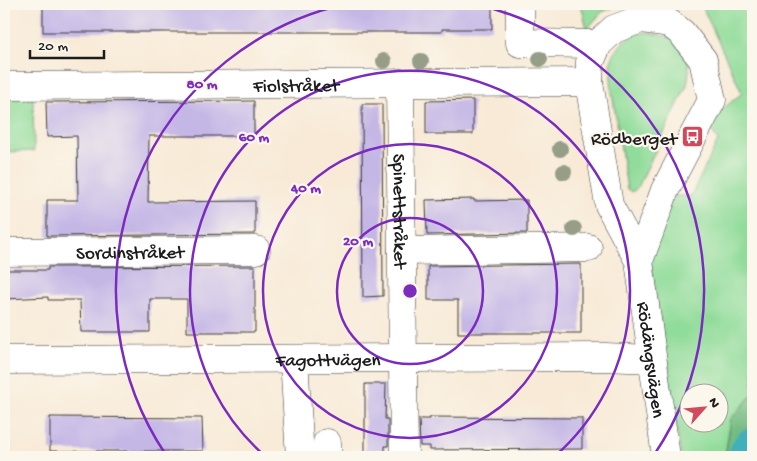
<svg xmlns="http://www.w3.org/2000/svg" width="757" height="461" font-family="'Gochi Hand',sans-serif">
	<rect width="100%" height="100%" fill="#fbf7ec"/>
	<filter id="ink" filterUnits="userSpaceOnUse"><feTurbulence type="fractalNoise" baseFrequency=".02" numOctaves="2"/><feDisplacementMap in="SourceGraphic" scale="10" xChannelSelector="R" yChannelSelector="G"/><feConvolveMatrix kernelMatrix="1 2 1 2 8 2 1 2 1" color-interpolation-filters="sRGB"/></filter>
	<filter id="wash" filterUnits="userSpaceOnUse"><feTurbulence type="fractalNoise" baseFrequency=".0096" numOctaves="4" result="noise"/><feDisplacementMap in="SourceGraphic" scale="20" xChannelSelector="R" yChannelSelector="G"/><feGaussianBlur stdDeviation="1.12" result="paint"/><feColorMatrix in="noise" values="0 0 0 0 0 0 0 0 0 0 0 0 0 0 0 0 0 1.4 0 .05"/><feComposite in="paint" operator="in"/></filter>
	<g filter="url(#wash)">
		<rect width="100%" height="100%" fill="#f8ead7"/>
		<!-- green -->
		<g fill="#90dc9a" stroke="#567c5b" fill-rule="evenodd">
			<path d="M581,4H622L602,12L587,29Z"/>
			<path d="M701,4H753V394L731,419L725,457H681L648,247L671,196H691L718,141L707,122L742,93ZM690,394H720V424H690Z"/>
			<path d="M647,32L672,38L688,59L689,72L687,85L638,187L632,192L627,189L612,92L610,64L615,52L623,42L634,34Z"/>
			<path d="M4,98H33L34,151L4,152Z"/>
		</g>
		<!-- forest -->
		<path fill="#74bc82" stroke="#486c4f" d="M753,394V457H725L731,419Z"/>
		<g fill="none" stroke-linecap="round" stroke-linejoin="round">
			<!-- river -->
			<path stroke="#40b0ba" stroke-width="44" d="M750,457L753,450"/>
		</g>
		<g id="blocks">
			<!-- building -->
			<g fill="#c4b7e6">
				<path d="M43,4H492V29H442V32H43Z"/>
				<path d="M473,100V134H426V101Z"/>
				<path d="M254,101V136H149L148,202L255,201V234L47,236V200H78L77,136L47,137L46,102Z"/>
				<path d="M362,104H382L383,296L363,297Z"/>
				<path d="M474,199V201L527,200V233L427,235L426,200Z"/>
				<path d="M581,264V333H458V300H428V266Z"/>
				<path d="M255,266V332H187V299H150V332H81L80,300H48V297L4,299V270H48V267Z"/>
				<path d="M365,384H386L385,419H388V446H385V457H365Z"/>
				<path d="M50,417L202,418L203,451H50Z"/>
				<path d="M430,417L582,418V449L430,450V446H420L419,419H430Z"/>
			</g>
		</g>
	</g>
	<g filter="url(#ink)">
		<use href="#blocks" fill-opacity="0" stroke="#3d3b38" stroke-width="1"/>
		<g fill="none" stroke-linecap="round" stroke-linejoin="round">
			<defs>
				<g id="minor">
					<path d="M520,4V43L598,44"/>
					<path id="s1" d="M400,83L404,457"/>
					<path id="s2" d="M4,86L589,82"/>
					<path d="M402,251L588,248"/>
					<path id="s3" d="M4,252L256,250"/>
					<path id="s4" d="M639,261L665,190L712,100L703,60L682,33L669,23L641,19L614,29L598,44L590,62L589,82L609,205L639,261L666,457"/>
					<path d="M294,359L300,457"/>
					<path id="s5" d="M4,360L605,357L652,359"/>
					<path d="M327,443V457"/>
				</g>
			</defs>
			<!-- minor casing -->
			<use href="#minor" stroke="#3d3b38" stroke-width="29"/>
			<!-- minor -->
			<use href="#minor" stroke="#fff" stroke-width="28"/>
		</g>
		<!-- trees -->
		<g fill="#969e88">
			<circle cx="540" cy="59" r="8"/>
			<circle cx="384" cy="61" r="8"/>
			<circle cx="421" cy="61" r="8"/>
			<circle cx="560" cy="149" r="8"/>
			<circle cx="564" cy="172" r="8"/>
			<circle cx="574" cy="229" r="8"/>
		</g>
	</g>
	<!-- distance rings -->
	<g fill="none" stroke="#7b2cbf" stroke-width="2.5">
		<circle cx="410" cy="291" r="73"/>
		<circle cx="410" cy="291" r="147"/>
		<path d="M266 457A220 220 0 1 1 554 457"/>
		<path d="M166 455A294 294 0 0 1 346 4M474 4A294 294 0 0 1 654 455"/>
	</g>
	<!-- icons -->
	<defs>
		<symbol id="bus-square" viewBox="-11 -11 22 22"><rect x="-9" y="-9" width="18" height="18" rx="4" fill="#d1495b" stroke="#fbf7ec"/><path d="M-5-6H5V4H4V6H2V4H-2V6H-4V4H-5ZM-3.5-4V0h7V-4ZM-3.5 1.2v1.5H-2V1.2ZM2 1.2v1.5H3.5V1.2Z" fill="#fff"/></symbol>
	</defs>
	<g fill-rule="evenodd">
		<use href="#bus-square" x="680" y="124" width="25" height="25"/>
	</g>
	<g text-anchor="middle" stroke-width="4.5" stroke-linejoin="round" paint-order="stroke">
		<!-- street labels -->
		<g font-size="19" fill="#1c1c1c" stroke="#fbf7ec">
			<text dy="7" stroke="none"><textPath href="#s2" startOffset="292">Fiolstråket</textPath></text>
			<text dy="7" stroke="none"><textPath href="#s1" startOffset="128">Spinettstråket</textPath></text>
			<text dy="7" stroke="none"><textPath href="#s3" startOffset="126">Sordinstråket</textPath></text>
			<text dy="7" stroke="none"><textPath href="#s5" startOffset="324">Fagottvägen</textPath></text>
			<text dy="7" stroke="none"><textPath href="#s4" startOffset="675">Rödängsvägen</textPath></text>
		</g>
		<!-- poi labels -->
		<g font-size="19" fill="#1c1c1c" stroke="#fbf7ec" text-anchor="end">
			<text x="677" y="144">Rödberget</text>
		</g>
	</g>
	<circle cx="410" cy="291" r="8" fill="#7b2cbf" stroke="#fbf7ec" stroke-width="2.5"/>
	<g font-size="15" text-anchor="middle" font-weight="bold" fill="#7b2cbf" stroke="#fbf7ec" stroke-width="4.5" stroke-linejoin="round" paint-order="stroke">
		<text x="202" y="88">80 m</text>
		<text x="254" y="141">60 m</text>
		<text x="306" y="192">40 m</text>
		<text x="358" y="245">20 m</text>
	</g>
	<!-- margin -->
	<rect width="757" height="461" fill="none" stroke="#fbf7ec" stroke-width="20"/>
	<!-- north arrow -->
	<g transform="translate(704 408) rotate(63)"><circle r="24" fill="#fbf7ec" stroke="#a29f99"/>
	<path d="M0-4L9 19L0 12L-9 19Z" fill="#d1495b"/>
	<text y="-8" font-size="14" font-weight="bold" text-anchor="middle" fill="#1c1c1c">N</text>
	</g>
	<!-- scale -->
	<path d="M30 50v8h74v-8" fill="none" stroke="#1c1c1c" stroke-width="2.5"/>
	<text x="38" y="50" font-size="15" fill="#1c1c1c" stroke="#fbf7ec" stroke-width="4" paint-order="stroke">20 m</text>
</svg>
